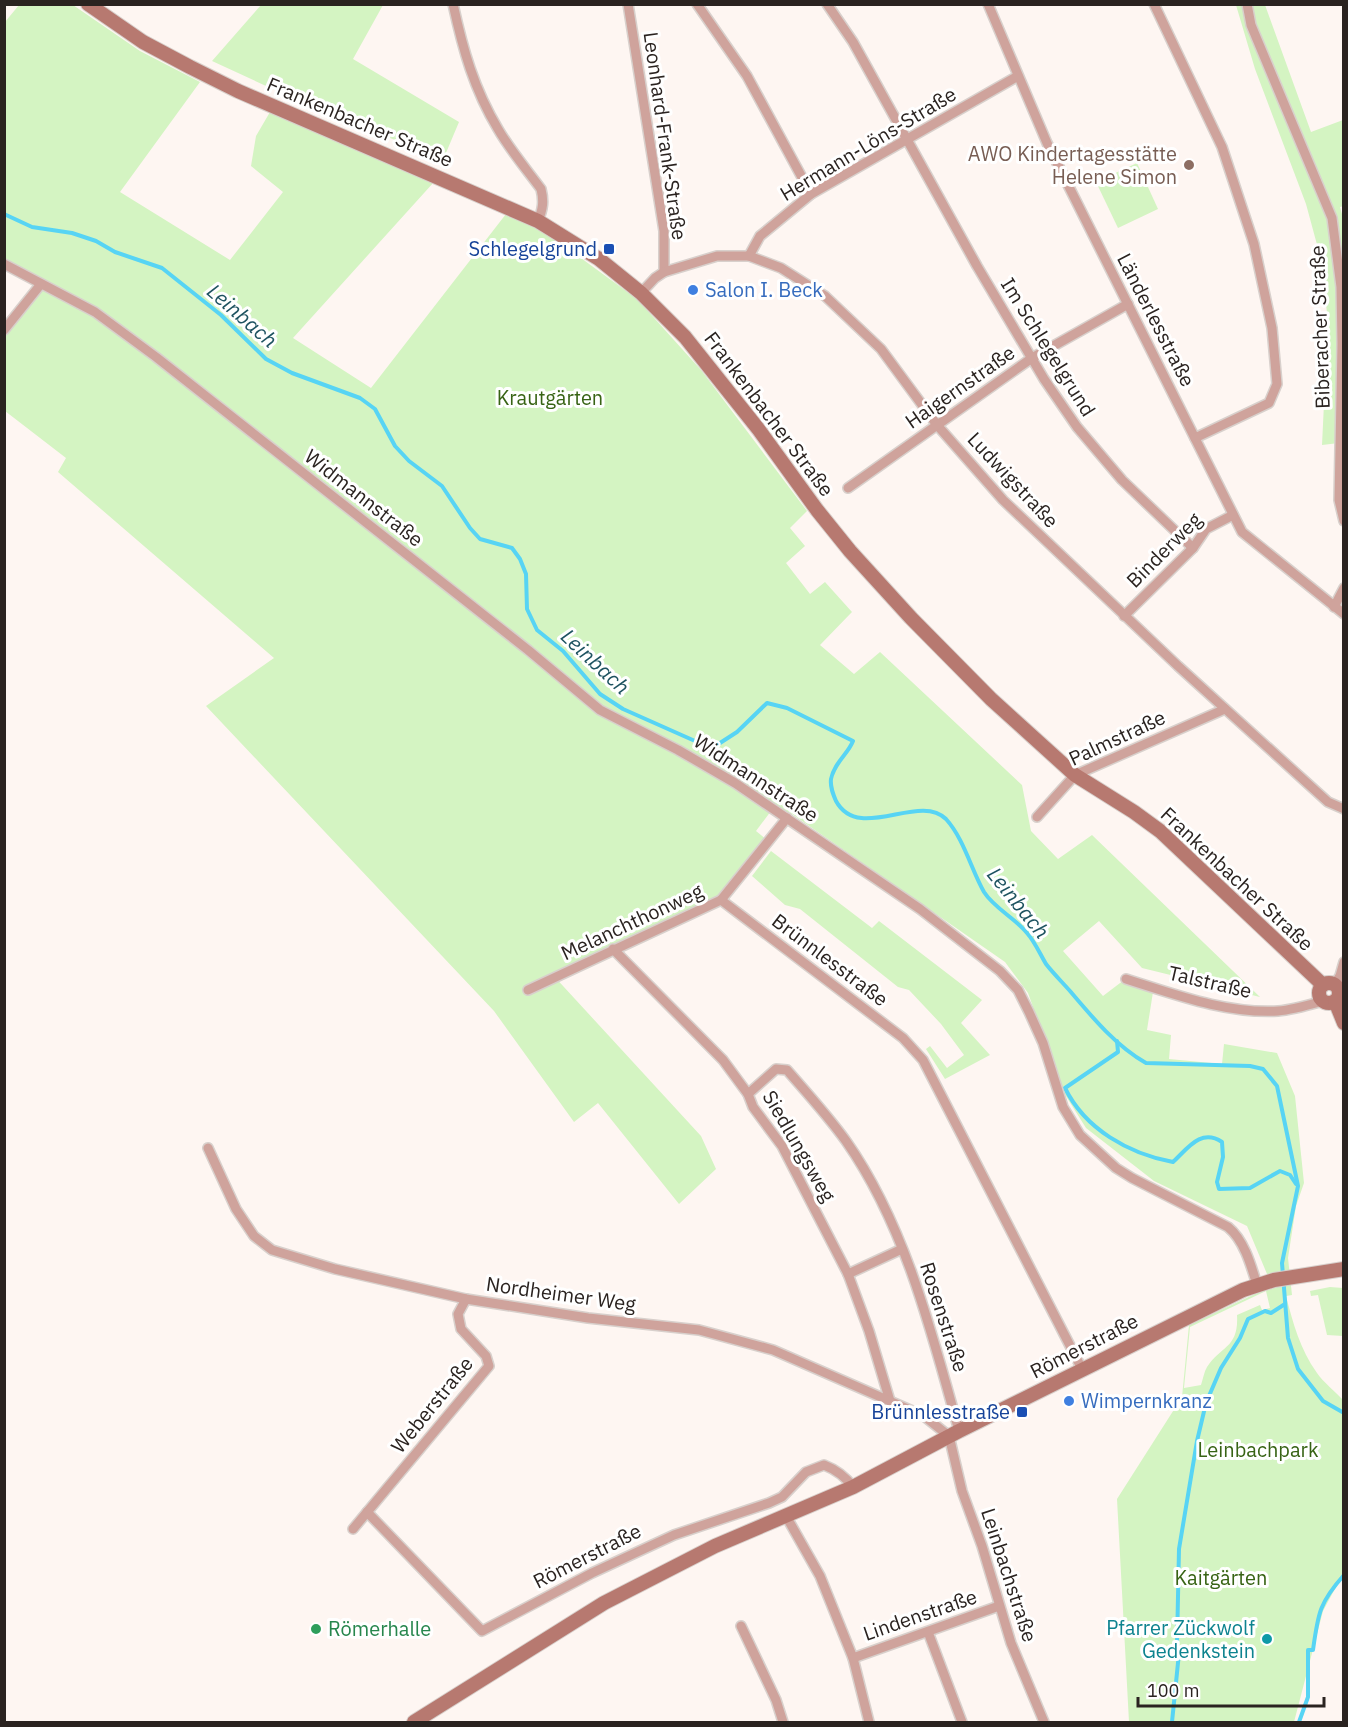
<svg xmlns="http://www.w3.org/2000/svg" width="1348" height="1727" font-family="'IBM Plex Sans',sans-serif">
	<rect width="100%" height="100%" fill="#fef6f2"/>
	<!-- green -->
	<g fill="#d4f4c2" fill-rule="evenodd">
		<path d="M19,5H73L140,51L200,82L120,192L230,260L283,192L251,166L256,136L270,112L434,182L293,338L371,388L506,214L544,231L637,299L701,370L807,511L790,528L805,546L786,563L810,594L825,582L852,612L820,645L854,674L880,652L1022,785L1031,831L1058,859L1092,835L1260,997L1142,968L1099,921L1063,951L1103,996L1124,980L1153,992L1147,1030L1171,1035L1169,1059L1222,1064L1224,1044L1277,1053L1295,1096L1304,1183L1296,1206L1288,1258L1292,1295L1286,1296C1293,1323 1300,1349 1317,1373C1324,1383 1335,1391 1343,1400L1344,1572L1323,1611L1294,1722H1129L1117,1499L1182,1397L1189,1325L1272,1286L1247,1226L1154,1181L1086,1128L1064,1093L1028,993L1005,962L789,812L783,819L771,811L756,831L767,840L720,898L552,974L701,1136L716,1169L679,1204L598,1103L574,1122L494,1011L206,706L274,658L58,472L66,458L5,411L4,337L41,289L5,269V22ZM1266,1291L1270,1308L1262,1310L1260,1305L1237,1315C1239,1348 1221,1346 1207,1367C1204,1372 1203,1379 1201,1385L1184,1388L1190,1327Z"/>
		<path d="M261,5H383L353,59L459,122L443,160L277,91L212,61Z"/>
		<path d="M1236,5H1265L1311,132L1343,120L1344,206L1340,207L1344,221V305L1337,327L1339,443L1322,445L1328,320L1319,252L1306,204L1255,69Z"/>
		<path d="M1137,163L1158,209L1118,228L1096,182Z"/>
		<path d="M771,851L872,928L879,921L982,1000L961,1023L990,1055L945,1079L926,1049L930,1046L947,1068L964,1055L941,1024L909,990L898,987L800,909L785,905L752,876Z"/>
		<path d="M1330,1287L1343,1288V1336L1327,1335L1318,1295L1311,1296L1310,1291Z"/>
	</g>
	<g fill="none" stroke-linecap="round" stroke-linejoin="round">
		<!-- stream -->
		<g stroke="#57d4f4" stroke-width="4">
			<path d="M4,214L32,227L72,233L96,241L115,252L162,268L221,315L266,359L292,373L360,398L375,409L395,446L409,461L442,486L470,528L480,539L512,548L520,559L526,574L527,609L537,630L563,651L600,694L623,709L704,745L720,743L737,732L767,703L787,708L853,741C848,754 834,763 831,779C830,787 833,794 836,801C859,843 919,792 946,819C964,839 971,869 984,892C994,908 1015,918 1027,933C1035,942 1040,954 1046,964C1053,973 1062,982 1070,991C1092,1017 1116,1046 1146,1063L1250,1066L1263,1069L1277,1086L1298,1186L1282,1263L1288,1338L1298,1369L1323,1401L1344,1413"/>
			<path d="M1117,1041L1118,1052L1065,1088C1085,1129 1129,1154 1173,1162C1188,1148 1201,1128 1222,1142L1223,1157L1217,1182L1219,1189L1250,1188L1280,1171L1290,1175L1296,1184"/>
			<path d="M1172,1722L1179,1653L1177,1644L1179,1549L1197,1441L1206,1403L1221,1368L1240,1338L1248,1319L1265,1311L1271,1313L1285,1304"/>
			<path d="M1299,1722L1308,1697V1650H1313C1318,1614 1319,1603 1344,1575"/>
		</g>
		<defs>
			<g id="minor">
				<path d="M453,4C463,50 474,89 498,129C510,150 527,170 541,189C544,201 543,209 538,221"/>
				<path d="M628,4L664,231V272"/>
				<path d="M697,4L747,76L811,194"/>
				<path d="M827,4L853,42L977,266L1044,379L1077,427L1122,480L1193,548"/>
				<path d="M988,4L1047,143L1242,532L1344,614"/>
				<path d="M1154,4L1222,147L1254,244L1272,328L1277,384L1269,403L1195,438"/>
				<path d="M1247,4L1251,25L1332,218L1341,287L1342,344L1339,500L1344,521"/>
				<path d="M749,256L760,236L811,194L1018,76"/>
				<path d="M4,264L95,312L156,357L528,650L600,710L678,750L735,783L920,909L1000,971L1018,990L1029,1012L1043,1043L1063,1107L1080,1135L1116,1168L1132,1178L1228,1227C1244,1240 1251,1265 1257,1285"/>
				<path d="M641,293L655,278L664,272L717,256H749L781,268L825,296L881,349L937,425L1003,500L1178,666L1328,802L1344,809"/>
				<path d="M4,330L41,284"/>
				<path d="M848,488L1032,358L1128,304"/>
				<path d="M1334,607L1344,588"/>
				<path d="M1124,616L1193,548L1206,529L1233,515"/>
				<path d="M1037,817L1075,775L1225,709"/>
				<path d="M721,900L903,1038L923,1060L1082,1369"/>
				<path d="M613,949L723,1060L748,1094L753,1107L782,1146L848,1274L869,1331L890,1401"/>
				<path d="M1126,979C1174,994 1226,1014 1278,1011C1292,1010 1309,1005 1323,1001"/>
				<path d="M1335,984L1340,976L1344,962"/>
				<path d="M528,990L721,900L787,818"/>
				<path d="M748,1094L776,1069L787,1070C807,1093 828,1116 846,1141C905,1225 932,1333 959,1431"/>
				<path d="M208,1148L236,1209L254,1236L272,1250L335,1269L466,1299L588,1318L699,1330L773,1350L924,1416L949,1436L962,1491L982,1546L1011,1643L1044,1722"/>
				<path d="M848,1274L902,1249"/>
				<path d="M367,1512L482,1631L592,1573L674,1535L769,1503L782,1497L806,1472L824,1465C837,1470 845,1476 853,1487"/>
				<path d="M786,1516L820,1576L853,1658L869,1722"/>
				<path d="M353,1529L489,1366L486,1356L461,1329L458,1314L466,1299"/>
				<path d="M741,1626L776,1700L783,1722"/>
				<path d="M928,1632L962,1722"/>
				<path d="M853,1658L999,1606"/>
			</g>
			<g id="secondary">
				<path d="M88,4L143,42L190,67L238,91L538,221L599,259L641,293L685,337L759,430L817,510L850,551L911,618L991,699L1075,775L1134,812L1160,831L1323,985"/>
				<circle cx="1329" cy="993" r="10"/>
				<path d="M1335,1001L1344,1023"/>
				<path d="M414,1722L604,1603L715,1546L853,1487L959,1431L1243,1290L1274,1280L1344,1269"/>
			</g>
		</defs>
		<!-- minor casing -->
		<use href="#minor" stroke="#d8d0cc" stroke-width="12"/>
		<!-- secondary casing -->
		<use href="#secondary" stroke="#d8d0cc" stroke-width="16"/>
		<!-- minor -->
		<use href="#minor" stroke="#cfa39c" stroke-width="9"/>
		<!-- secondary -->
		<use href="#secondary" stroke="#b77970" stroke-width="14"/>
	</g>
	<!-- markers -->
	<circle fill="#8d6e63" stroke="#fff" stroke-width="2" cx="1189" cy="165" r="6"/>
	<g fill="#1a4fb4" stroke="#fff" stroke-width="2">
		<rect x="603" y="243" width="12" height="12" rx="3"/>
		<rect x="1016" y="1406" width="12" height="12" rx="3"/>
	</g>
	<g fill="#3f7fe0" stroke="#fff" stroke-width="2">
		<circle cx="693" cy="290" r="6"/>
		<circle cx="1069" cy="1401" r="6"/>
	</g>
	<circle fill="#2e9e5b" stroke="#fff" stroke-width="2" cx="316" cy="1629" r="6"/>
	<circle fill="#0f9aa8" stroke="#fff" stroke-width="2" cx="1267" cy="1639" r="6"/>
	<g text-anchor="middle" stroke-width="6" stroke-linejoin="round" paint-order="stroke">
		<!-- street labels -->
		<g font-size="20" fill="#2a2320" stroke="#fff">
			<text transform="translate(360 122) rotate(23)" y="7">Frankenbacher Straße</text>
			<text transform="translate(665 136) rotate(82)" y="7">Leonhard-Frank-Straße</text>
			<text transform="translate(868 144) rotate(-31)" y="7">Hermann-Löns-Straße</text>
			<text transform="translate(1156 320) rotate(63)" y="7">Länderlesstraße</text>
			<text transform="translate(1320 327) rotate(-92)" y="7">Biberacher Straße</text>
			<text transform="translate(1048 347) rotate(58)" y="7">Im Schlegelgrund</text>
			<text transform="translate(960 387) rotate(-35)" y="7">Haigernstraße</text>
			<text transform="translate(769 414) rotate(53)" y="7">Frankenbacher Straße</text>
			<text transform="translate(1013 480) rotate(47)" y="7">Ludwigstraße</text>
			<text transform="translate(364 498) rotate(38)" y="7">Widmannstraße</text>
			<text transform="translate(1164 550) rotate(-45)" y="7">Binderweg</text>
			<text transform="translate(1117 738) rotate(-25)" y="7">Palmstraße</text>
			<text transform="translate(756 778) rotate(33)" y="7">Widmannstraße</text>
			<text transform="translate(1237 879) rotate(43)" y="7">Frankenbacher Straße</text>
			<text transform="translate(632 922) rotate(-25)" y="7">Melanchthonweg</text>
			<text transform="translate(830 960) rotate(37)" y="7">Brünnlesstraße</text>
			<text transform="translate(1210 982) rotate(13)" y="7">Talstraße</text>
			<text transform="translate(799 1146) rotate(60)" y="7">Siedlungsweg</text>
			<text transform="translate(561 1294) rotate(8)" y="7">Nordheimer Weg</text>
			<text transform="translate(944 1317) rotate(72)" y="7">Rosenstraße</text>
			<text transform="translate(1084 1346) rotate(-27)" y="7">Römerstraße</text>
			<text transform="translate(432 1405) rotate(-51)" y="7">Weberstraße</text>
			<text transform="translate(587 1556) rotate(-27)" y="7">Römerstraße</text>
			<text transform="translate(1009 1575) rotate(72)" y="7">Leinbachstraße</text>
			<text transform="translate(920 1615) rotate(-19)" y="7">Lindenstraße</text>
		</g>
		<!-- education labels -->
		<g font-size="20" fill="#785e54" stroke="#fff" text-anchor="end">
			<text x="1177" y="161">AWO Kindertagesstätte<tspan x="1177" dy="23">Helene Simon</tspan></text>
		</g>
		<!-- transit labels -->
		<g font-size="20" fill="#164399" stroke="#fff" text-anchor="end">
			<text x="597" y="256">Schlegelgrund</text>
			<text x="1010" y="1419">Brünnlesstraße</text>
		</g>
		<!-- shop labels -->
		<g font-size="20" fill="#366cbe" stroke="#fff" text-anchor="start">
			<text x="705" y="297">Salon I. Beck</text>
			<text x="1081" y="1408">Wimpernkranz</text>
		</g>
		<!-- park labels -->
		<g font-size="20" fill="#376314" stroke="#fff">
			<text x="550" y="405">Krautgärten</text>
			<text x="1258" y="1457">Leinbachpark</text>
			<text x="1221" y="1585">Kaitgärten</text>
		</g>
		<!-- culture labels -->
		<g font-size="20" fill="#0d838f" stroke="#fff" text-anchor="end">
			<text x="1255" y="1635">Pfarrer Zückwolf<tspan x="1255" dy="23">Gedenkstein</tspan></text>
		</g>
		<!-- leisure labels -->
		<g font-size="20" fill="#27864d" stroke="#fff" text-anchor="start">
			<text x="328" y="1636">Römerhalle</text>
		</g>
		<!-- water labels -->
		<g font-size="21" font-style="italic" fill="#1e5360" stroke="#fff">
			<text transform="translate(242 316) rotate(41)" y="7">Leinbach</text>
			<text transform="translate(595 662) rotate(43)" y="7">Leinbach</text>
			<text transform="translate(1018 903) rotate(51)" y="7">Leinbach</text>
		</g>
	</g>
	<!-- border -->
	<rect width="1348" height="1727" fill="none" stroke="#2a2320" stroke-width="12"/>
	<!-- scale -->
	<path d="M1138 1697v9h186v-9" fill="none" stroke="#2a2320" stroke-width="3"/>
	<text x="1147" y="1697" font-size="18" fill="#2a2320" stroke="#ffffff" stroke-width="4.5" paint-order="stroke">100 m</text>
</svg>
